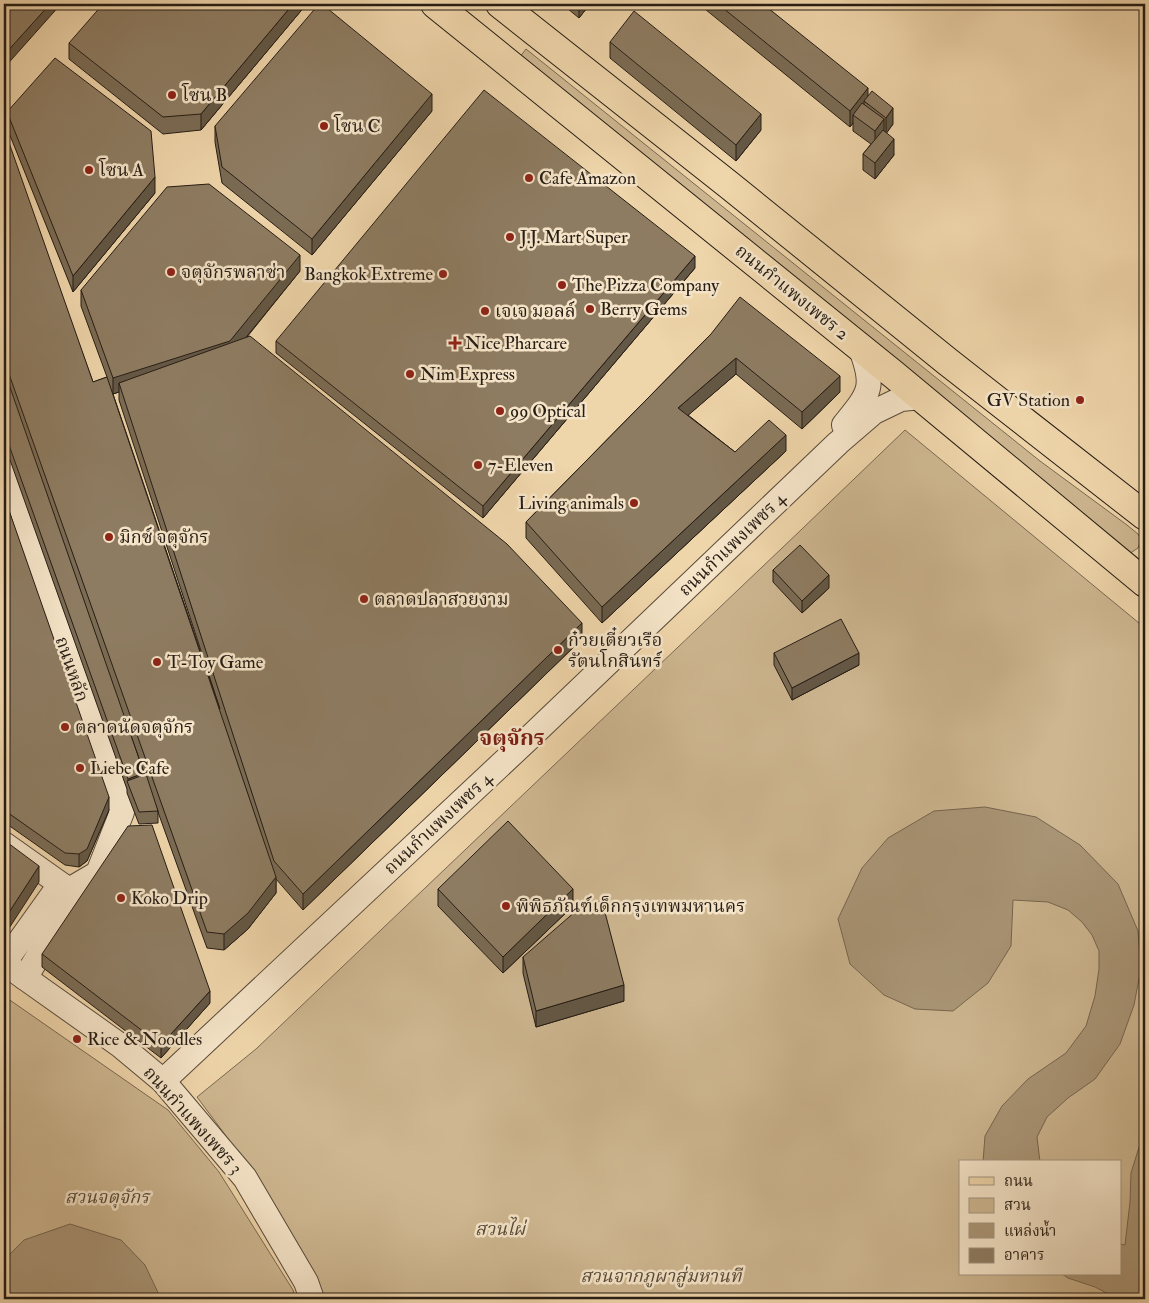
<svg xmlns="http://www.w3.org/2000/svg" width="1149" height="1303" font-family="'IM FELL Double Pica','Noto Serif Thai',serif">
	<rect width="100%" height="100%" fill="#efd5aa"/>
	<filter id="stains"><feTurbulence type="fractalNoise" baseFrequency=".004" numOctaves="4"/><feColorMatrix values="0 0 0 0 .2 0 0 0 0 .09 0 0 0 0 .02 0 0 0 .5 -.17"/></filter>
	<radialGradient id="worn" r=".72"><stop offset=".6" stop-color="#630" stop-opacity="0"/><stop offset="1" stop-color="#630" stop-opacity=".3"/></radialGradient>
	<!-- green -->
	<g fill="#cdb690" stroke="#796952" fill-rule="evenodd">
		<path d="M526,49L1040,461L1127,525L1138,534L1141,540L1138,548L1129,554L519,58Z"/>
		<path d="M905,430L1145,628V1299H323L241,1156L197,1097L256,1049L802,529ZM960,1162H1120V1274H960Z"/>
		<path d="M4,996L168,1110L219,1172L293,1290L296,1299H4Z"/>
	</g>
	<!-- water -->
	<g fill="#aa9677" stroke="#75654f">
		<path d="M985,807L1036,817L1080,845L1118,884L1138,931L1141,968L1134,1005L1120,1044L1095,1079L1068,1098L1047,1117L1037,1137L1040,1162H983L985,1136L1002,1106L1028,1079L1066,1053L1086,1026L1095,996L1099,969V951L1092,935L1082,922L1068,910L1048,902L1013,900L1011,946L988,983L953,1011L915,1009L884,995L850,964L838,919L862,868L888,838L934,811Z"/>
		<path d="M1145,1134V1299H1118L1095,1287L1068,1278L1062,1274H1120V1244L1125,1245L1130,1202L1131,1173L1140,1144Z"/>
		<path d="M70,1224L121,1240L145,1265L161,1299H4V1260L24,1240Z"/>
	</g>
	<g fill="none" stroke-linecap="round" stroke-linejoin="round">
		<defs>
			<g id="minor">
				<path d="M844,425C870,393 876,387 860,347"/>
				<path d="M4,470L122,812L98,873L69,890L4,844"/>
				<path d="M4,963L121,1046L163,1081L245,1178L306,1282L312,1299"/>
				<path d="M4,963L54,893L62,890H69L72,899L69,906L25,978"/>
				<path d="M163,1081L526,741L838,443L874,412L901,399L921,397"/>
			</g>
			<g id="major">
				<path d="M435,4L893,374L1145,583"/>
				<path d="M500,4L729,185L948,362L1145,516"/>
			</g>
		</defs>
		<!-- minor casing -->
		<use href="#minor" stroke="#584a3a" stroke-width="26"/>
		<!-- major casing -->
		<use href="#major" stroke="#251c14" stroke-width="30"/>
		<!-- minor -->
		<use href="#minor" stroke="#f5e4c8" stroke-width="24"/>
		<!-- major -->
		<use href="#major" stroke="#efd5aa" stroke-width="28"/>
	</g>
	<!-- wall -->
	<g fill="#7a6b54" stroke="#251c14" fill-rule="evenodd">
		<path d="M305,4V6L201,130L163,134L69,59V43Z"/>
		<path d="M562,4H590L579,18Z"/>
		<path d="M700,4H763L868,97L893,124L886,133L894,155L875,179L863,170V154L871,144L853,131V123L850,127L700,5Z"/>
		<path d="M610,42L761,130L736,161L610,58Z"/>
		<path d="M432,111L312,255L222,183L215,142V126Z"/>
		<path d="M7,112L155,193L73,292L7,128Z"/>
		<path d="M4,138L93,382L107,377L81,306V290L300,271L247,337L582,639L303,910L276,879V893L248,929L224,950L207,948L154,801L158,811V823L139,824L127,793V789L4,443ZM119,392V400L220,709L113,394ZM131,736L145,775H144Z"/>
		<path d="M695,268L483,518L276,353V341Z"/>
		<path d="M711,334L840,392L802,429L736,374L688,415L735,452L786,451L602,623L526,538V522Z"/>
		<path d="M4,496L109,810L87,861L79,867L65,865L4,822Z"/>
		<path d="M773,570L829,588L802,613L773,582Z"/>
		<path d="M774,653L859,665L792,700L774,665Z"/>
		<path d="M438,889L573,906L503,973L438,906Z"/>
		<path d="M42,954L210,1003L161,1058L42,967Z"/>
		<path d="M523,957L624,1001L536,1027L523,973Z"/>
	</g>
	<!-- shaded-wall -->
	<g fill="#635745" stroke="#251c14">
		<path d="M50,4H61L4,68V55Z"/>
		<path d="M293,4H305V6L201,130V114Z"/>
		<path d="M581,4H590L579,18V6Z"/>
		<path d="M868,88V104L864,101V108L853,115V123L850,127V111Z"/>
		<path d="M432,94V111L312,255V239Z"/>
		<path d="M893,108V124L886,134V118Z"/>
		<path d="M761,114V130L736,161V145Z"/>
		<path d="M884,119V135L875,147V131Z"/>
		<path d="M894,139V155L875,179V163Z"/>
		<path d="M155,177V193L73,292V276Z"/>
		<path d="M300,255V271L230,357L119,383V392L113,394V378Z"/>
		<path d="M695,256V268L483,518V506Z"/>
		<path d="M736,358V374L678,424V408Z"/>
		<path d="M840,376V392L802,429V412Z"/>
		<path d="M786,435V451L602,623V607Z"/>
		<path d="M829,575V588L802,613V601Z"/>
		<path d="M582,623V639L303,910V894Z"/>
		<path d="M859,653V665L792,700V688Z"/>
		<path d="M144,773V785L128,783V779Z"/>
		<path d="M109,797V810L87,861L79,867V854Z"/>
		<path d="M39,866V882L4,936V920Z"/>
		<path d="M276,877V893L248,929L224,950V934Z"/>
		<path d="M573,889V906L503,973V957Z"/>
		<path d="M624,985V1001L536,1027V1011Z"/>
		<path d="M210,991V1003L161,1058V1045Z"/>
	</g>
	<!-- building -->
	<g fill="#8e7c62" stroke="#251c14">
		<path d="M4,4H50L4,55Z"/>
		<path d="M103,4H293L201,114L163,117L69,43Z"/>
		<path d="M319,4H322L432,94L312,239L222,167L215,126Z"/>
		<path d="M718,4H763L868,88L850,111Z"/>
		<path d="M634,11L761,114L736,145L610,42Z"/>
		<path d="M55,58L151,131L155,177L73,276L7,112Z"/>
		<path d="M484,90L695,256L483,506L276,341Z"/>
		<path d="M872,91L893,108L886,118L864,101Z"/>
		<path d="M862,103L884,119L875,131L853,115Z"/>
		<path d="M883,130L894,139L875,163L863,154Z"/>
		<path d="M7,137L93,382L107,377L276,877L248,913L224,934L207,932L4,360V138Z"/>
		<path d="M209,184L300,255L230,341L113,378L81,290L167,187Z"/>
		<path d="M740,297L840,376L802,412L736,358L678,408L735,452L769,420L786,435L602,607L526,522L711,334Z"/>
		<path d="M250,336L507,544L582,623L303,894L274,861L119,383Z"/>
		<path d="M4,370L144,773L128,779L4,431Z"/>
		<path d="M4,496L109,797L87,849L79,854L65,853L4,810Z"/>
		<path d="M800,545L829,575L802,601L773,570Z"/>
		<path d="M841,619L859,653L792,688L774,653Z"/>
		<path d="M146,774L158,811L139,812L127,781Z"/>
		<path d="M508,821L573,889L503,957L438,889Z"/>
		<path d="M152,825L210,991L161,1045L42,954L128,826Z"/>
		<path d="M4,840L39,866L4,920Z"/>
		<path d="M602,901L624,985L536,1011L523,957L584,904Z"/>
	</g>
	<!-- markers -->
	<g fill="#8f2418" stroke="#f5e4c8" stroke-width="2">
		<circle cx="172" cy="95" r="5"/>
		<circle cx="324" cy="126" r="5"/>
		<circle cx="89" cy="170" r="5"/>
		<circle cx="529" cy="178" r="5"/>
		<circle cx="510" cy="237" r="5"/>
		<circle cx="171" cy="272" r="5"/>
		<circle cx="443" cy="274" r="5"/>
		<circle cx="562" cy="285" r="5"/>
		<circle cx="590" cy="309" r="5"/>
		<circle cx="485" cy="311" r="5"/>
		<path d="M452.5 335.5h5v5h5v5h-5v5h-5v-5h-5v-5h5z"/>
		<circle cx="410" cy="374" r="5"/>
		<circle cx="1080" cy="400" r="5"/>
		<circle cx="500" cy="411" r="5"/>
		<circle cx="478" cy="465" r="5"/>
		<circle cx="634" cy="503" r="5"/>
		<circle cx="109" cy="537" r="5"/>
		<circle cx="364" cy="599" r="5"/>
		<circle cx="558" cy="650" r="5"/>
		<circle cx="157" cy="662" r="5"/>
		<circle cx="65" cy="727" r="5"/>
		<circle cx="80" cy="768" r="5"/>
		<circle cx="121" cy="898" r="5"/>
		<circle cx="506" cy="906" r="5"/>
		<circle cx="77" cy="1039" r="5"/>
	</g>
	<g text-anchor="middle" stroke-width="5" stroke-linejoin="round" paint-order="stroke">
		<!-- poi labels -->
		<g font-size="18" fill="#251c14" stroke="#f5e4c8" text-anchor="start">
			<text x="182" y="101">โซน B</text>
			<text x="334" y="132">โซน C</text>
			<text x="99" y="176">โซน A</text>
			<text x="539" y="184">Cafe Amazon</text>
			<text x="520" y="243">J.J. Mart Super</text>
			<text x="181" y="278">จตุจักรพลาซ่า</text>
			<text x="433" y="280" text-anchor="end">Bangkok Extreme</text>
			<text x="572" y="291">The Pizza Company</text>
			<text x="600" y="315">Berry Gems</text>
			<text x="495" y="317">เจเจ มอลล์</text>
			<text x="465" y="349">Nice Pharcare</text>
			<text x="420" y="380">Nim Express</text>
			<text x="1070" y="406" text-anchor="end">GV Station</text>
			<text x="510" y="417">99 Optical</text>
			<text x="488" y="471">7-Eleven</text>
			<text x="624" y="509" text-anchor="end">Living animals</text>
			<text x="119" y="543">มิกซ์ จตุจักร</text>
			<text x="374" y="605">ตลาดปลาสวยงาม</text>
			<text x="568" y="646">ก๋วยเตี๋ยวเรือ<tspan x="568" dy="21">รัตนโกสินทร์</tspan></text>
			<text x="167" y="668">T-Toy Game</text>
			<text x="75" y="733">ตลาดนัดจตุจักร</text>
			<text x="90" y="774">Liebe Cafe</text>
			<text x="131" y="904">Koko Drip</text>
			<text x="516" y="912">พิพิธภัณฑ์เด็กกรุงเทพมหานคร</text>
			<text x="87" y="1045">Rice &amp; Noodles</text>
		</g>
		<!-- street labels -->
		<g font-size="18" fill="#251c14" stroke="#f5e4c8">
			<text transform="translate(792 292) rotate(39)" y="6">ถนนกำแพงเพชร 2</text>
			<text transform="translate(732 544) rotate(-44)" y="6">ถนนกำแพงเพชร 4</text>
			<text transform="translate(72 669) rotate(71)" y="6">ถนนหลัก</text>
			<text transform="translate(438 823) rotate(-43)" y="6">ถนนกำแพงเพชร 4</text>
			<text transform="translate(193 1120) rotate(48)" y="6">ถนนกำแพงเพชร 3</text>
		</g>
		<!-- park labels -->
		<g font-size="18" font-style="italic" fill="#574a39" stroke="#f5e4c8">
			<text x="107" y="1203">สวนจตุจักร</text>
			<text x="500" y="1235">สวนไผ่</text>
			<text x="661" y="1282">สวนจากภูผาสู่มหานที</text>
		</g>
		<!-- district labels -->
		<g font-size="22" font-weight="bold" fill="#7a1f14" stroke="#f5e4c8">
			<text x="512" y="745">จตุจักร</text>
		</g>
	</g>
	<!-- margin -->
	<rect width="1149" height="1303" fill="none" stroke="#efd5aa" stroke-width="20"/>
	<rect x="5" y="5" width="1139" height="1293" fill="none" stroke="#251c14" stroke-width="2.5"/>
	<rect x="10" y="10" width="1129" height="1283" fill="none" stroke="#251c14"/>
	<!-- legend -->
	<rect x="959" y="1160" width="162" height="115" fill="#f5e4c8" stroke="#a29480"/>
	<rect x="969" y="1177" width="25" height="8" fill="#efd5aa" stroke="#a29480"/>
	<text x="1004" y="1186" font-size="15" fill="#251c14">ถนน</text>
	<rect x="969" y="1198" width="25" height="15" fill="#cdb690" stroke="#a29480"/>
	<text x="1004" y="1210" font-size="15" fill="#251c14">สวน</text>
	<rect x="969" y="1223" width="25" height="15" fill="#aa9677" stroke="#a29480"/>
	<text x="1004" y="1236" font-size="15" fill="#251c14">แหล่งน้ำ</text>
	<rect x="969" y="1248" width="25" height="15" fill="#8e7c62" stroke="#a29480"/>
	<text x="1004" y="1260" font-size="15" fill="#251c14">อาคาร</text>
	<rect width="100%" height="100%" filter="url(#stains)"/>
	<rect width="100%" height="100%" fill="url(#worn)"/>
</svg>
